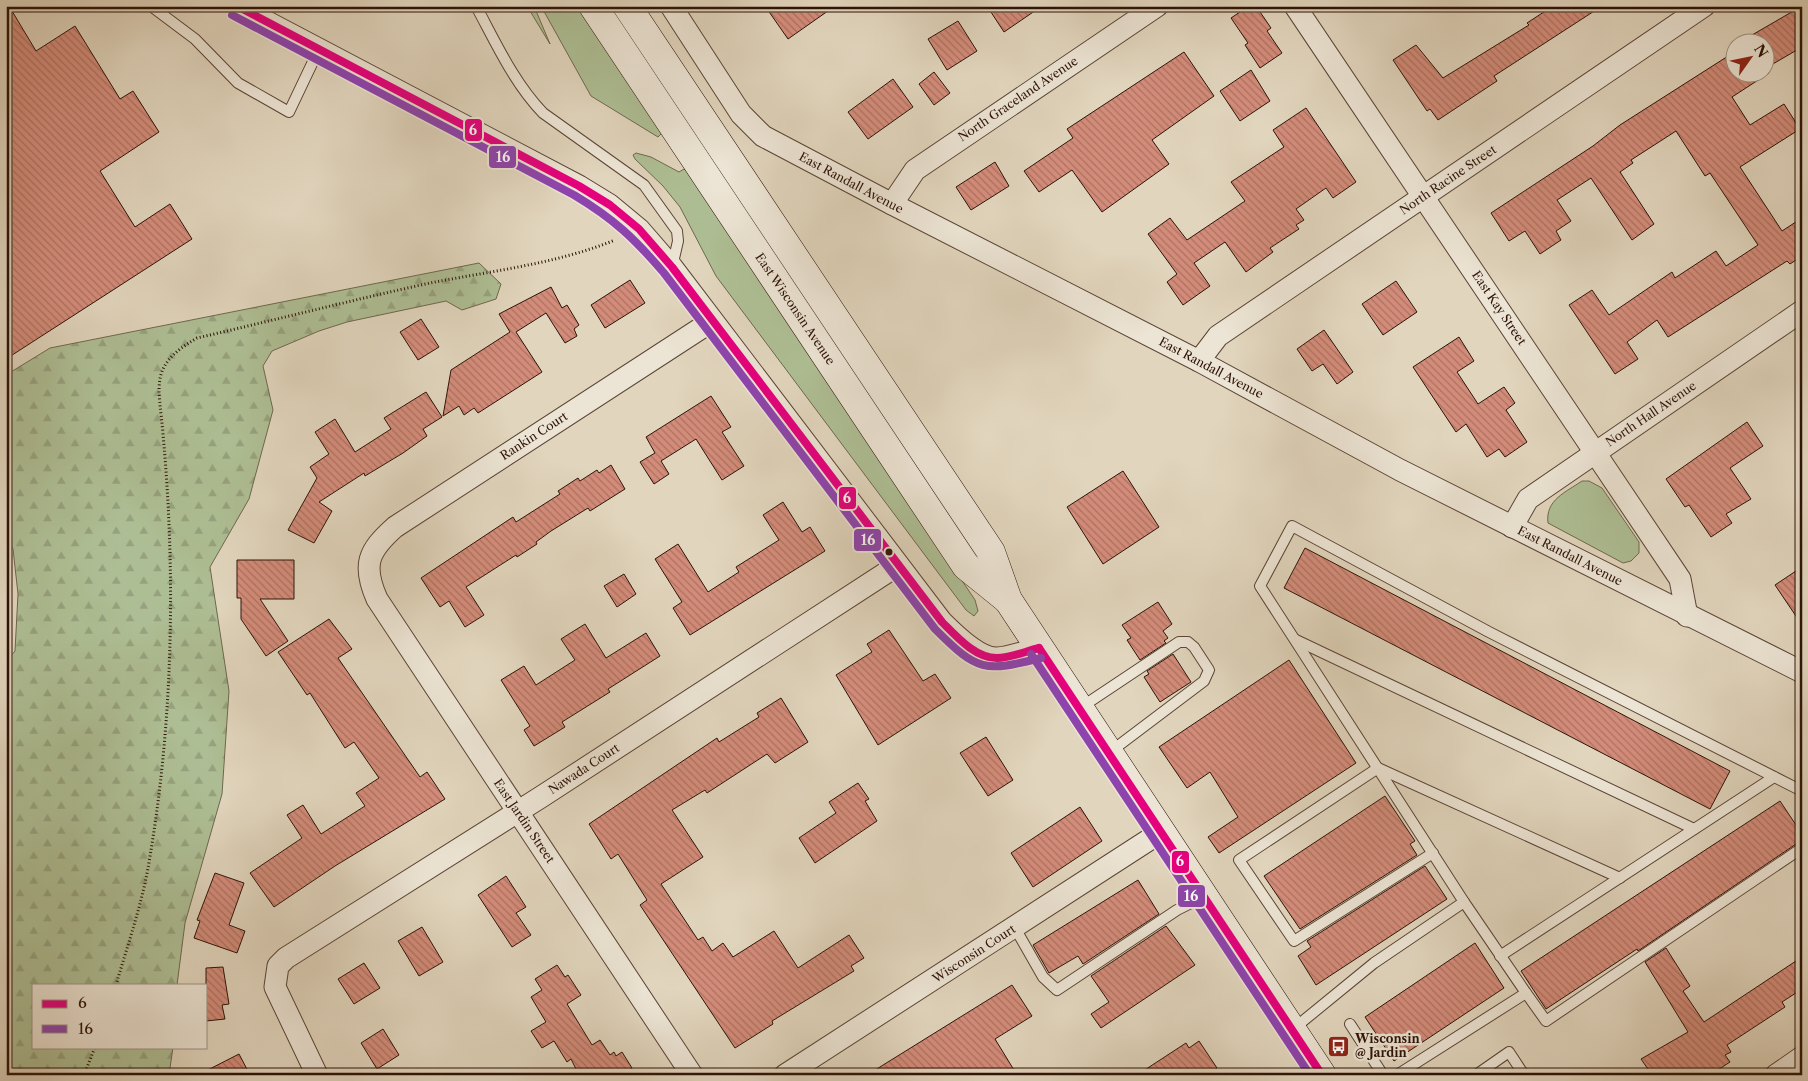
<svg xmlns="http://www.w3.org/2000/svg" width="1808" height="1081" font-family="'Libre Caslon Text',serif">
	<defs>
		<pattern id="forest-firs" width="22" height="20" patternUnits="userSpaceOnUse" patternTransform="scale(1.25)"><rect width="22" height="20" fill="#aebe94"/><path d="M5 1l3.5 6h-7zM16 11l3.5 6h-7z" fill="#96a27e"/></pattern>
		<pattern id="building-back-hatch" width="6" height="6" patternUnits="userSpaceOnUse" patternTransform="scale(1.25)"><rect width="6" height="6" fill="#d48c7a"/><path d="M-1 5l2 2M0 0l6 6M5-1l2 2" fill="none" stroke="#ac7162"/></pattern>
	</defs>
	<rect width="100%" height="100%" fill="#e1d5bd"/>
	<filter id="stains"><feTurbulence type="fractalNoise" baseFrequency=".004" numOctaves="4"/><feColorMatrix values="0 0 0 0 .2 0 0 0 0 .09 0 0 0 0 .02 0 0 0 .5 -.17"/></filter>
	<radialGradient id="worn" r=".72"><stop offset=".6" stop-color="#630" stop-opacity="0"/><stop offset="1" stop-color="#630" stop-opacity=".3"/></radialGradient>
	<!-- grass -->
	<g fill="#aebe94" stroke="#6e684e">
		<path d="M527,6H534L550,44Z"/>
		<path d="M541,6H578L662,133L658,137L591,96Z"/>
		<path d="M636,153L651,157L679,172L684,169L691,176L975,600L978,611L974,616L966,610L716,276L680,207L663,186L635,159L633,155Z"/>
		<path d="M1582,481H1589L1602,488L1639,542V553L1631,561L1623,563L1548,523C1545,500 1566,492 1582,481Z"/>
	</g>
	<!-- forest -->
	<path fill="url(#forest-firs)" stroke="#6e684e" d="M479,263L501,284L496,299L462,310L446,301L347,322L319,331L272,351L263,366L273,410L249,499L210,567L229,691L222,794L185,923L177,985H34V1047H173L169,1075H6V662L15,651L18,594L13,549L6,535V375L50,348Z"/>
	<!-- building -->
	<g fill="url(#building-back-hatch)" stroke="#2d1308">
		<path d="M6,6H9L36,51L75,26L120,99L133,91L159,132L100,171L135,227L170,204L192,239L6,359Z"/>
		<path d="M765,6H835L788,39Z"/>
		<path d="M987,6H1042L1004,32Z"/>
		<path d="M1249,6H1256L1271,28L1267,31L1282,53L1260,68L1245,45L1248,43L1231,18Z"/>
		<path d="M1553,6H1602L1494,76L1497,81L1438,120L1430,109L1427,111L1393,60L1416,45L1443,78L1529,25L1527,23Z"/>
		<path d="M1802,6V47L1766,68L1769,73L1732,97L1750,125L1784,104L1800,129L1740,167L1782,231L1802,218V256L1790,264L1787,261L1668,337L1657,320L1627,342L1638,359L1615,374L1569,305L1592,290L1609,315L1672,272L1675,278L1716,251L1726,266L1758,245L1710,173L1705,176L1676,131L1631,160L1633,163L1620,172L1654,224L1632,240L1591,178L1557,200L1571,221L1556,231L1561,240L1540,254L1525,231L1509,241L1491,213L1593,146L1620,125L1736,51V72H1766V42H1740Z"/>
		<path d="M958,21L977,51L947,70L928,39Z"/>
		<path d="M1184,52L1214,96L1152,140L1169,164L1102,212L1072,170L1039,192L1024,171L1073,138L1067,129Z"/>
		<path d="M1251,70L1270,101L1240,121L1220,91Z"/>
		<path d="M934,72L950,93L934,105L919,84Z"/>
		<path d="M893,79L913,107L868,139L848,112Z"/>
		<path d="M1306,108L1356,182L1333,198L1326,188L1296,209L1304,220L1296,225L1299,229L1270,248L1273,252L1246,272L1225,242L1194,263L1210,286L1183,305L1167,282L1177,274L1148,234L1170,218L1187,240L1245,201L1231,182L1284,147L1273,130Z"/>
		<path d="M995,162L1009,186L971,210L956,187Z"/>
		<path d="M630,280L645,303L605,328L591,305Z"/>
		<path d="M1396,281L1417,312L1383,335L1362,304Z"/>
		<path d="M551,287L562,308L567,305L579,325L574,329L577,336L565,343L546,313L516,332L542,372L478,413L474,408L464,415L459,406L443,416L451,370L510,332L499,314Z"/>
		<path d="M421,319L439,347L418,360L400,332Z"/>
		<path d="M1324,330L1353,372L1337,384L1323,364L1312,371L1297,349Z"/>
		<path d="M1459,337L1474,361L1457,372L1478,404L1504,387L1515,403L1506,410L1527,442L1505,457L1499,449L1487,457L1466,424L1456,432L1413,367Z"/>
		<path d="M426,392L442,417L423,429L427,436L403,453L365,476L364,473L319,502L332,511L314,543L288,530L317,478L310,467L329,454L315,432L335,419L355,452L391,429L384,418Z"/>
		<path d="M711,396L731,427L722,432L744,466L722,480L696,439L661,461L669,474L654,484L640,462L655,453L646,437Z"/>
		<path d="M1747,422L1763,446L1730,468L1751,499L1726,514L1732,523L1711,537L1689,505L1685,507L1666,479Z"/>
		<path d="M611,465L625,489L590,511L588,508L551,531L536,542L537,544L517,557L516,555L466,587L484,615L465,627L449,601L440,607L421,578L513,517L516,522L560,494L558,491L578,478L580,481L597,470L599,473Z"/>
		<path d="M1123,471L1159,527L1103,564L1067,507Z"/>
		<path d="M783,502L802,532L810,527L825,551L690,635L673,608L682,602L655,559L678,544L708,592L739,572L736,567L779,540L763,515Z"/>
		<path d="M1305,548L1730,771L1710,809L1284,588Z"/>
		<path d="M237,560H294V599H260L288,641L266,656L241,619V598H237Z"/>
		<path d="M1802,567V625L1775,585Z"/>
		<path d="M624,574L636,594L617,607L604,586Z"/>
		<path d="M1158,602L1172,624L1163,631L1168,638L1164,641L1166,643L1140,660L1127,640L1131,638L1122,625Z"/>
		<path d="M329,619L352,649L338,658L420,777L427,772L445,799L335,866L274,907L250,873L302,838L287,815L303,805L321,834L365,806L356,793L379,778L354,742L345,748L310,693L307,695L278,652Z"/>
		<path d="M585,624L606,658L646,633L660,656L608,689L610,692L562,722L565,727L534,746L524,730L530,726L501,680L524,666L536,685L575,660L561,639Z"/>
		<path d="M889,630L923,681L935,674L951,698L878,745L836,675L872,652L867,644Z"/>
		<path d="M1173,654L1191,682L1160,702L1144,677L1149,674L1147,671Z"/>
		<path d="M1289,660L1356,763L1219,853L1208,837L1238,817L1210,772L1187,788L1159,747Z"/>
		<path d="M781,698L808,742L775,763L767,754L707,793L705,790L672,810L703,857L661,884L698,940L703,937L712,951L723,943L733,957L774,931L798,968L849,935L864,958L851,966L854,971L772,1021L773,1024L735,1048L640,905L647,900L618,854L611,859L589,824L717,738L719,742L759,717L757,713Z"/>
		<path d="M986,737L1013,780L988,796L960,753Z"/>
		<path d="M858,783L869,799L865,801L877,821L815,863L799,838L836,813L829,802Z"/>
		<path d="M1385,796L1415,841L1410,844L1417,855L1300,929L1264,876Z"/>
		<path d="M1780,801L1802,834V840L1638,951L1637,949L1546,1009L1521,971Z"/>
		<path d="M1080,807L1102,841L1033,887L1011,853Z"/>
		<path d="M1425,866L1447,899L1316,985L1298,956L1311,947L1307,941Z"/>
		<path d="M215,873L244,883L229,925L245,931L237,953L194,938L200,921L197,920Z"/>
		<path d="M506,876L526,907L516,913L531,935L512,947L478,895Z"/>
		<path d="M1138,880L1159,914L1083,964L1078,956L1049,973L1033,945Z"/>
		<path d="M1166,926L1195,965L1101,1028L1091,1014L1109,1002L1091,976Z"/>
		<path d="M422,927L443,962L419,976L398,941Z"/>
		<path d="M1475,943L1504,988L1394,1061L1365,1017Z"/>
		<path d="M1666,948L1690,986L1683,991L1704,1022L1802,957V989L1782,1002L1785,1007L1727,1045L1731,1052L1725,1055L1730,1062L1710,1075H1652L1641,1059L1688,1032L1645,962Z"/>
		<path d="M364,963L380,988L354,1004L338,979Z"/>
		<path d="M557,965L565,977L568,975L581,995L567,1004L592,1045L600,1040L610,1055L614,1052L616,1056L622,1052L632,1068L626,1072L628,1075H579L571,1059L567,1062L554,1041L542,1048L531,1031L546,1022L531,997L542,990L535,979Z"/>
		<path d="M223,967L229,1004L222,1005L225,1019L206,1021V968Z"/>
		<path d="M1012,985L1032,1016L995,1039L1017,1075H867Z"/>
		<path d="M383,1029L399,1055L377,1069L361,1043Z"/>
		<path d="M1199,1041L1217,1068L1207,1075H1137L1186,1043L1189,1048Z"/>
		<path d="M239,1054L250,1075H198Z"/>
	</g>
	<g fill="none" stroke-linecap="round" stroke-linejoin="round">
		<defs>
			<g id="service">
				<path d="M151,6L195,39L238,83L289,112L319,49"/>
				<path d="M476,6C496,43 514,83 543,113L644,185L677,231L678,241L672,267"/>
				<path d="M1296,640L1694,829"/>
				<path d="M1080,708L1179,642H1188L1194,647L1209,670L1204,681L1110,752"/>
				<path d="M1433,853L1294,941L1239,860L1378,768L1620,878"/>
				<path d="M1015,928L1043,977L1057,990L1177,910L1203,897"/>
				<path d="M1500,956L1774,777"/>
				<path d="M1526,993L1546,1021L1802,848"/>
				<path d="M1350,1024L1383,1075"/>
				<path d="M1292,1030L1374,963L1464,902"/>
				<path d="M1397,1075L1526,993L1464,902L1260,586L1292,526L1489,632L1802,791"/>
				<path d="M1476,1075L1509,1052L1524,1075"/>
			</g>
			<g id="minor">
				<path d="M237,6L579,186L610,205L639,229L672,267L942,622C954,634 979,659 997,658C1011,657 1026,651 1039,648"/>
				<path d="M671,6L741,114L763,136L892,204L1199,361L1400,470L1802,672"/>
				<path d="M1295,6L1680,579L1687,616"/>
				<path d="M892,204L915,170L1157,6"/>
				<path d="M1199,361L1218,336L1704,6"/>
				<path d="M1512,527L1528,499L1802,311"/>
				<path d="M317,1075L275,987L278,966L286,958L541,797L898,565"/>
				<path d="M692,1075L377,599C362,565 368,551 395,527L712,321"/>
				<path d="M785,1075L1161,832"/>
				<path d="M1776,1075L1802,1057"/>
			</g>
			<g id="secondary">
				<path d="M593,6L966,566L1008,600"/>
				<path d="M627,6L991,552L1008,600L1322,1075"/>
			</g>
		</defs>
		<!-- service casing -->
		<use href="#service" stroke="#5a4435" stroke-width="12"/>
		<!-- minor casing -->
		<use href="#minor" stroke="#5a4435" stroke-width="23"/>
		<!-- secondary casing -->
		<use href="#secondary" stroke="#2d1308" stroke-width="29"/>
		<!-- path -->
		<g stroke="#2d1308" stroke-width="3" stroke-dasharray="1 2.5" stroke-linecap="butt">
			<path d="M116,985C127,947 141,907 148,868C173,726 176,577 163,434C159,385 148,366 197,338C275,320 352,300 430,283C491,271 556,264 615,240"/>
			<path d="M84,1075L95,1047"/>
		</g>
		<!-- service -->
		<use href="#service" stroke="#ece4d4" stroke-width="10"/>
		<!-- minor -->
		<use href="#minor" stroke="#ece4d4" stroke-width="21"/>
		<!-- secondary -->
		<use href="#secondary" stroke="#ece4d4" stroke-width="28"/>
		<defs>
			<g id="bus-1">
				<path d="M237,6L579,186L610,205L639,229L672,267L942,622C956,636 975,658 997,658C1011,658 1026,651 1039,648"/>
				<path d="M1039,648L1322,1075"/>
			</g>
			<g id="bus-2">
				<path d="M232,15L574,195C614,219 634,238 664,273L935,629C978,672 984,672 1041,658"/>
				<path d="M1031,654L1310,1075"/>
			</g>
		</defs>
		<!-- bus-1 casing -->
		<use href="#bus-1" stroke="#ece4d4" stroke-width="11"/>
		<!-- bus-2 casing -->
		<use href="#bus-2" stroke="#ece4d4" stroke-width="11"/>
		<!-- bus-1 -->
		<use href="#bus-1" stroke="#e5007d" stroke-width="8"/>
		<!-- bus-2 -->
		<use href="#bus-2" stroke="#8e44ad" stroke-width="8"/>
	</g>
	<!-- icons -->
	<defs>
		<symbol id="bus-square" viewBox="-11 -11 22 22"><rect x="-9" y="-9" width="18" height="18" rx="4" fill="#8f2418" stroke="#ece4d4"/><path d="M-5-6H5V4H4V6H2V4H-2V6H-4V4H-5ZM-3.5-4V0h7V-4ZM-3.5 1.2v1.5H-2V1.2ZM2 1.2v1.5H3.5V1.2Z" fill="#fff"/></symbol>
	</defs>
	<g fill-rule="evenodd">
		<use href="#bus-square" x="1326" y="1034" width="25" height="25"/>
	</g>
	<!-- markers -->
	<circle fill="#2d1308" stroke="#ece4d4" stroke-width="2" cx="889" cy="552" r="4.5"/>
	<g text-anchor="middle" stroke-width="5" stroke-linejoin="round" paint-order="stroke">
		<!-- street labels -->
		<g font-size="12" fill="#2d1308" stroke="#ece4d4">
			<text transform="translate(1018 99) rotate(-34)" y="4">North Graceland Avenue</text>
			<text transform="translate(1448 180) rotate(-34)" y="4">North Racine Street</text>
			<text transform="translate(851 183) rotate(28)" y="4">East Randall Avenue</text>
			<text transform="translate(1499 308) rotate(56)" y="4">East Kay Street</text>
			<text transform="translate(795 309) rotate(56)" y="4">East Wisconsin Avenue</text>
			<text transform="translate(1211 368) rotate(28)" y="4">East Randall Avenue</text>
			<text transform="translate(1651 414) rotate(-34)" y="4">North Hall Avenue</text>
			<text transform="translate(534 436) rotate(-33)" y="4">Rankin Court</text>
			<text transform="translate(1570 556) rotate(27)" y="4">East Randall Avenue</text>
			<text transform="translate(584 769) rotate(-33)" y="4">Nawada Court</text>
			<text transform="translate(524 821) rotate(56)" y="4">East Jardin Street</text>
			<text transform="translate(974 954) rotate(-33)" y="4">Wisconsin Court</text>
		</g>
		<!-- poi labels -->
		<g font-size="12" font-weight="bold" fill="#2d1308" stroke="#ece4d4" text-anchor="start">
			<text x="1355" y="1043">Wisconsin<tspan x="1355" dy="14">@ Jardin</tspan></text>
		</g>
	</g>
	<g stroke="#ece4d4" stroke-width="2">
		<rect x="464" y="118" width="19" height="24" rx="5" fill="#e5007d"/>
		<rect x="488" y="145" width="29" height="24" rx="5" fill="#8e44ad"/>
		<rect x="838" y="486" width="19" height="24" rx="5" fill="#e5007d"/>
		<rect x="853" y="528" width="29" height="24" rx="5" fill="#8e44ad"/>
		<rect x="1171" y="850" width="19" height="24" rx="5" fill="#e5007d"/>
		<rect x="1177" y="884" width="29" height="24" rx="5" fill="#8e44ad"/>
	</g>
	<g font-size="14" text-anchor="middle" font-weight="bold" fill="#fff">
		<text x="473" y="135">6</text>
		<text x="503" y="162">16</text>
		<text x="847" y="503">6</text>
		<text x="868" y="545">16</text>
		<text x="1180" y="866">6</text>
		<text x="1191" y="901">16</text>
	</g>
	<!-- margin -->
	<rect width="1808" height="1081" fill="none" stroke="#e1d5bd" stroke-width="25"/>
	<rect x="8" y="8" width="1793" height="1066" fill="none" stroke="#2d1308" stroke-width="2.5"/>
	<rect x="12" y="12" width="1783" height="1056" fill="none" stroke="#2d1308"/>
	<!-- legend -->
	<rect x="32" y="984" width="175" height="65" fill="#ece4d4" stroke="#a09082"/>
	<rect x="42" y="1000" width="25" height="8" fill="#e5007d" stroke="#a09082"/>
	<text x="78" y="1008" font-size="15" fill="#2d1308">6</text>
	<rect x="42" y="1025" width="25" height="8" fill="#8e44ad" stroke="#a09082"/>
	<text x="78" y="1034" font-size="15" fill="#2d1308">16</text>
	<!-- north arrow -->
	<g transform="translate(1750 58) rotate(57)"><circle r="24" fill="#ece4d4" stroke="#a09082"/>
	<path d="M0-4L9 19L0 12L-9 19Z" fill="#8f2418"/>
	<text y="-8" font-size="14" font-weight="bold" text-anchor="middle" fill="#2d1308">N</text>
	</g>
	<rect width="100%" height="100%" filter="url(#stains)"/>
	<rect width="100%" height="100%" fill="url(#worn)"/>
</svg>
